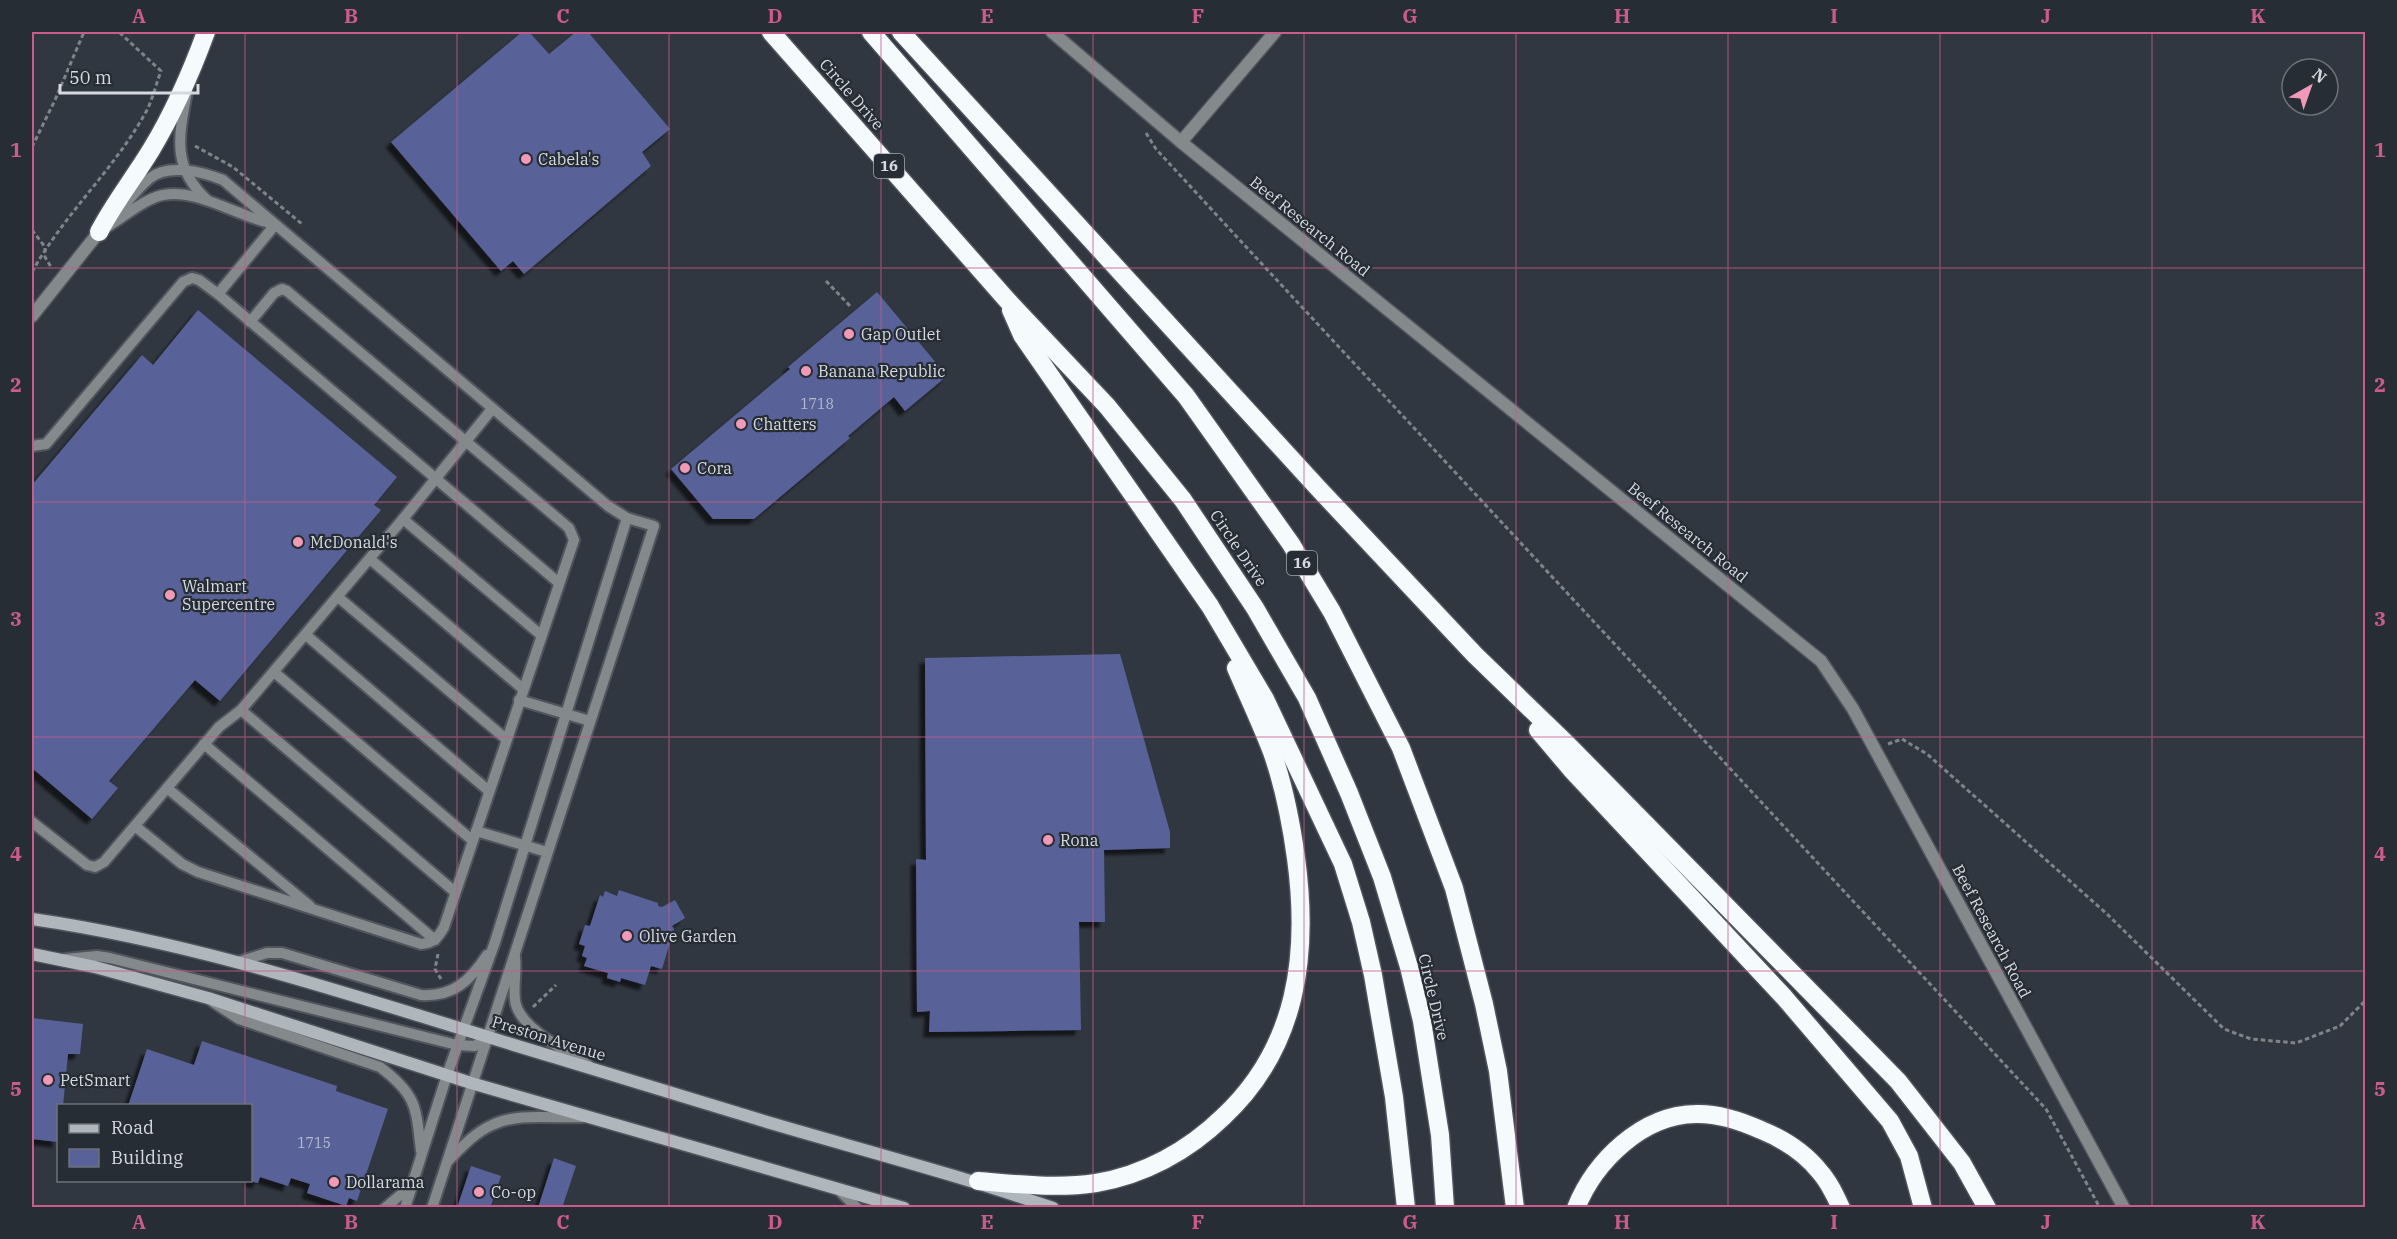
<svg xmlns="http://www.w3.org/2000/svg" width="2397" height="1239" font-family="'IBM Plex Serif',serif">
	<defs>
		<filter id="shadow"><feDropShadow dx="-5.5" dy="5.5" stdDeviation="1.5" flood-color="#0009"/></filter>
	</defs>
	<rect width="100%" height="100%" fill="#313740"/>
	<!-- building -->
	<g fill="#586298" filter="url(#shadow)">
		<path d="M522,32H529L549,54L576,32H588L670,129L642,152L651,166L524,274L513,261L501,271L391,142Z"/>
		<path d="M877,292L947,376L905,411L894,397L848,436L850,438L754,519H713L671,469L790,369L788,367Z"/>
		<path d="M198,310L397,477L374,505L381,510L220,701L195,680L109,781L118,788L92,819L32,768V485L142,355L153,365Z"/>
		<path d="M1120,654L1170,832V848L1104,850L1105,922H1079L1081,1030L929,1032L930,1011L917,1012L916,859L926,860L925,658Z"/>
		<path d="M619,890L658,903V906L662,907L675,900L685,918L672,926L674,929L662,969L651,966L645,985L621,978L620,982L607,978L608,973L584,966L587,958L582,956L585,946L579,944L585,925L590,926L600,895L603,897L605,891L617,896Z"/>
		<path d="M32,1018L83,1024L80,1054H68L63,1106H58V1142L32,1139Z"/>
		<path d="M202,1041L337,1086L336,1091L388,1109L357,1201L349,1198L346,1206L307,1193L310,1184L291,1178L288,1186L260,1177L258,1183L250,1181V1106H128L147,1049L194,1065Z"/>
		<path d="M554,1158L576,1166L562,1208H538Z"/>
		<path d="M471,1166L501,1176L490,1208H457Z"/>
	</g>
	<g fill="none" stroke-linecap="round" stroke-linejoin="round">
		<defs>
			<g id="service">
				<path d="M187,92C179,136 171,166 207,200"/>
				<path d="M118,213C128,201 138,188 150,178C169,163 203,172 223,180L608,506L627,518L654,526L432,1208"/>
				<path d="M274,226L218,294L559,583"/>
				<path d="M102,230C120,220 143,199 163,195C196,188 237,216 270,223"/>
				<path d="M32,446L46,444L183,282L192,278L199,280L218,294"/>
				<path d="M403,519L492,409"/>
				<path d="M370,559L523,689"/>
				<path d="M338,597L506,739"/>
				<path d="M306,635L489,791"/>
				<path d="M274,672L472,840"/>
				<path d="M519,700L590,721"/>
				<path d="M241,710L455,892"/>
				<path d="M204,744L435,940"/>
				<path d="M167,788L310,906"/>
				<path d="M32,822L87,865L95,867L104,862L219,727L241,710L403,519L541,635"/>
				<path d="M135,826L182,864L198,872L421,944C433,943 438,938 444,927L574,540L569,528L287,291L282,289L274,293L250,322"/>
				<path d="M476,831L547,852"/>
				<path d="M515,957C517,973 512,990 516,1005C524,1031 567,1051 588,1065"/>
				<path d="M65,959L97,956L110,958L457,1045L475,1046L487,1037"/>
				<path d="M238,962L267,953H282L421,995C453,997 470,981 487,955"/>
				<path d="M213,1002L239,1019L380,1067C417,1095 416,1107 421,1151"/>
				<path d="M448,1161C461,1148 474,1133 492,1125C518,1112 556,1119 585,1117"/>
				<path d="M840,1191L857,1208"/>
				<path d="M385,1208L412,1185L447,1075L495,942L627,518"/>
				<path d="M405,1208L412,1186"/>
			</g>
			<g id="minor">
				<path d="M1052,32L1181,142L1821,661L1853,709L2124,1208"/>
				<path d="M1181,142L1275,32"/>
				<path d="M32,316L99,232"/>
			</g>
			<g id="secondary">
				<path d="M32,919C212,945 383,1006 557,1058C627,1079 697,1101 767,1122C862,1150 959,1175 1053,1208"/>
				<path d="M32,954L95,967L208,998L471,1083L904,1208"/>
			</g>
			<g id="motorway">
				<path d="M771,32L1007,300L1107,406L1183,500L1255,608L1307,698L1349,793L1382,877L1409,967L1422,1021L1440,1135L1445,1208"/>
				<path d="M871,32L1186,396L1291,544L1332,612L1401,748L1454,888L1484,1004L1498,1071L1515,1208"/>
				<path d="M901,32L1318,488L1475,655L1568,745L1898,1081L1962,1163L1987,1208"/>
				<path d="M99,232C114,203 134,178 151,150C174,112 191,73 206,32"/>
				<path d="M1011,310L1022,335L1210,606L1265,699L1343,864L1361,922L1373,975L1394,1097L1406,1208"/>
				<path d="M1538,730L1571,769L1784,997L1890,1121L1909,1156L1923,1208"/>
				<path d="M978,1181C1017,1184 1057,1189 1096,1183C1144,1175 1188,1151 1223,1117C1298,1047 1309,954 1296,858C1291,822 1284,786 1272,752C1261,723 1248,696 1236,668"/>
				<path d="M1576,1208C1595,1161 1642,1115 1695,1114C1718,1113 1741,1121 1761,1130C1783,1139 1805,1153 1820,1172C1829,1182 1835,1195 1841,1208"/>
			</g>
		</defs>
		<!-- service casing -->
		<use href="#service" stroke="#4f545d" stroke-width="14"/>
		<!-- minor casing -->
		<use href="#minor" stroke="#4f545d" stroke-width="15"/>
		<!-- secondary casing -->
		<use href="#secondary" stroke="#4f545d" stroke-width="15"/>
		<!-- motorway casing -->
		<use href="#motorway" stroke="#4f545d" stroke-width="21"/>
		<!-- path -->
		<g stroke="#7f848b" stroke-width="3" stroke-dasharray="4.5 3" stroke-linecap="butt">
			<path d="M1146,133L1156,149L1236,236L2046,1109L2100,1208"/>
			<path d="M195,146L233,167L302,224"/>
			<path d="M32,147L55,100L84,32"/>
			<path d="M32,230L45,247V257L51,267"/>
			<path d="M32,272C64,214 115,169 147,110C153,98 156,84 161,71L119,32"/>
			<path d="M826,281L851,307"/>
			<path d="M1888,744L1902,739L1927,754L2107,914L2224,1029L2251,1039L2296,1043L2340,1026L2366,1000"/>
			<path d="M438,954L435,969L441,979"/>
			<path d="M533,1007L556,985"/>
		</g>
		<!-- service -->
		<use href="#service" stroke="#84898c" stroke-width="10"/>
		<!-- minor -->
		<use href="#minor" stroke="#84898c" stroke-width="12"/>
		<!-- secondary -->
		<use href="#secondary" stroke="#afb7bc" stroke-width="12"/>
		<!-- motorway -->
		<use href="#motorway" stroke="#f5fafd" stroke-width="18"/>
	</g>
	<!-- grid -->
	<path fill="none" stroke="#c95c8a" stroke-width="1.5" stroke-opacity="0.55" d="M245,32V1106M457,32V1208M669,32V1208M881,32V1208M1093,32V1208M1304,32V1208M1516,32V1208M1728,32V1208M1940,32V1208M2152,32V1208M32,268H2366M32,502H2366M32,737H2366M32,971H2366M245,1180V1208"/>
	<!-- markers -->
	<g fill="#f09ab7" stroke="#272d35" stroke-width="2">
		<circle cx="526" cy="159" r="6"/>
		<circle cx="849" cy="334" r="6"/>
		<circle cx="806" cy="371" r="6"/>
		<circle cx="741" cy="424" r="6"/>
		<circle cx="685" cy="468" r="6"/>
		<circle cx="298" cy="542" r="6"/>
		<circle cx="170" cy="595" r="6"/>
		<circle cx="1048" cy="840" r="6"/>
		<circle cx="627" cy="936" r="6"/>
		<circle cx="48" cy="1080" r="6"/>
		<circle cx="334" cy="1182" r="6"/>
		<circle cx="479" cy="1192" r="6"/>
	</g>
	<g text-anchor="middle" stroke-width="4.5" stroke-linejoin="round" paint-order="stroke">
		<!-- number labels -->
		<g font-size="14" fill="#b6bcce">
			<text x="817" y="409">1718</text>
			<text x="314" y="1148">1715</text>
		</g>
		<!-- shield labels -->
		<g fill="#272d35" stroke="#a2a6ad" stroke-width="1.5">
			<rect x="874" y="154" width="30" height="24" rx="4.5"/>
			<rect x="1287" y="551" width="30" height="24" rx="4.5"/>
		</g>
		<g font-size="15" font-weight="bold" fill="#d6dae0">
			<text x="889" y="171">16</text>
			<text x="1302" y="568">16</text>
		</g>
		<!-- street labels -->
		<g font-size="16" fill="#d6dae0" stroke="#272d35">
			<text transform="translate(852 94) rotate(49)" y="6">Circle Drive</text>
			<text transform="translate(1310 226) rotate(39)" y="6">Beef Research Road</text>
			<text transform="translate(1688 532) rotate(39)" y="6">Beef Research Road</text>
			<text transform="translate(1239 548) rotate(56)" y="6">Circle Drive</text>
			<text transform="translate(1992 931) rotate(62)" y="6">Beef Research Road</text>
			<text transform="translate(1434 997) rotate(77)" y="6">Circle Drive</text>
			<text transform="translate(549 1038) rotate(17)" y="6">Preston Avenue</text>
		</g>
		<!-- poi labels -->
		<g font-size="16" fill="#d6dae0" stroke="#272d35" text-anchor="start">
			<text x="538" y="165">Cabela's</text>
			<text x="861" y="340">Gap Outlet</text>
			<text x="818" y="377">Banana Republic</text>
			<text x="753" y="430">Chatters</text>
			<text x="697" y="474">Cora</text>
			<text x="310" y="548">McDonald's</text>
			<text x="182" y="592">Walmart<tspan x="182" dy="18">Supercentre</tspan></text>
			<text x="1060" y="846">Rona</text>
			<text x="639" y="942">Olive Garden</text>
			<text x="60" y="1086">PetSmart</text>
			<text x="346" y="1188">Dollarama</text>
			<text x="491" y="1198">Co-op</text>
		</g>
	</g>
	<!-- border -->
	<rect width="2397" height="1239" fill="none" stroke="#272d35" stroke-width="66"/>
	<!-- legend -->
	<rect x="57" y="1104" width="195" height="78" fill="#272d35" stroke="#6d7279" stroke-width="1.5"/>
	<rect x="69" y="1124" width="30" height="9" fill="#afb7bc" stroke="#6d7279" stroke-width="1.5"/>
	<text x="111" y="1134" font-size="18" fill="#d6dae0">Road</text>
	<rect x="69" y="1149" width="30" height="18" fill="#586298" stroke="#6d7279" stroke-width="1.5"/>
	<text x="111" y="1164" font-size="18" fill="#d6dae0">Building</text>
	<!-- north arrow -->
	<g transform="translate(2310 87) rotate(40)"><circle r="28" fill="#272d35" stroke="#6d7279" stroke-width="1.5"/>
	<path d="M0-4.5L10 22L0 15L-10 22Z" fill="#f09ab7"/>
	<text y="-9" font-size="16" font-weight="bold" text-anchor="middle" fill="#d6dae0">N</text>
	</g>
	<!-- scale -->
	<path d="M60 84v9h138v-9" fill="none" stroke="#d6dae0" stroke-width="3"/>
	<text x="69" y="84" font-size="18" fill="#d6dae0" stroke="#272d35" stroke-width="4.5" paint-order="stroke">50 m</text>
	<rect x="33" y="33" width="2331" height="1173" fill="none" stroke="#c95c8a" stroke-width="2"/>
	<g font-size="20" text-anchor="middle" font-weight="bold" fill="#c95c8a">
		<text x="139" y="23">A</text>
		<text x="351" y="23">B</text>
		<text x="563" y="23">C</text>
		<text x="775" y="23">D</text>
		<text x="987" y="23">E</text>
		<text x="1198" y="23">F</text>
		<text x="1410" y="23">G</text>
		<text x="1622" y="23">H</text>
		<text x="1834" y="23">I</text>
		<text x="2046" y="23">J</text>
		<text x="2258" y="23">K</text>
		<text x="16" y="157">1</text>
		<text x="2380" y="157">1</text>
		<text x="16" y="392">2</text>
		<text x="2380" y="392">2</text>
		<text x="16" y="626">3</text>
		<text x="2380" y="626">3</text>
		<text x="16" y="861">4</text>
		<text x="2380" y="861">4</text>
		<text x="16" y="1096">5</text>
		<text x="2380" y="1096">5</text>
		<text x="139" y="1229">A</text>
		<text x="351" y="1229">B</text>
		<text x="563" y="1229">C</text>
		<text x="775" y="1229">D</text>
		<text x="987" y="1229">E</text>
		<text x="1198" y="1229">F</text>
		<text x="1410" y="1229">G</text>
		<text x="1622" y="1229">H</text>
		<text x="1834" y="1229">I</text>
		<text x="2046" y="1229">J</text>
		<text x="2258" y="1229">K</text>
	</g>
</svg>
